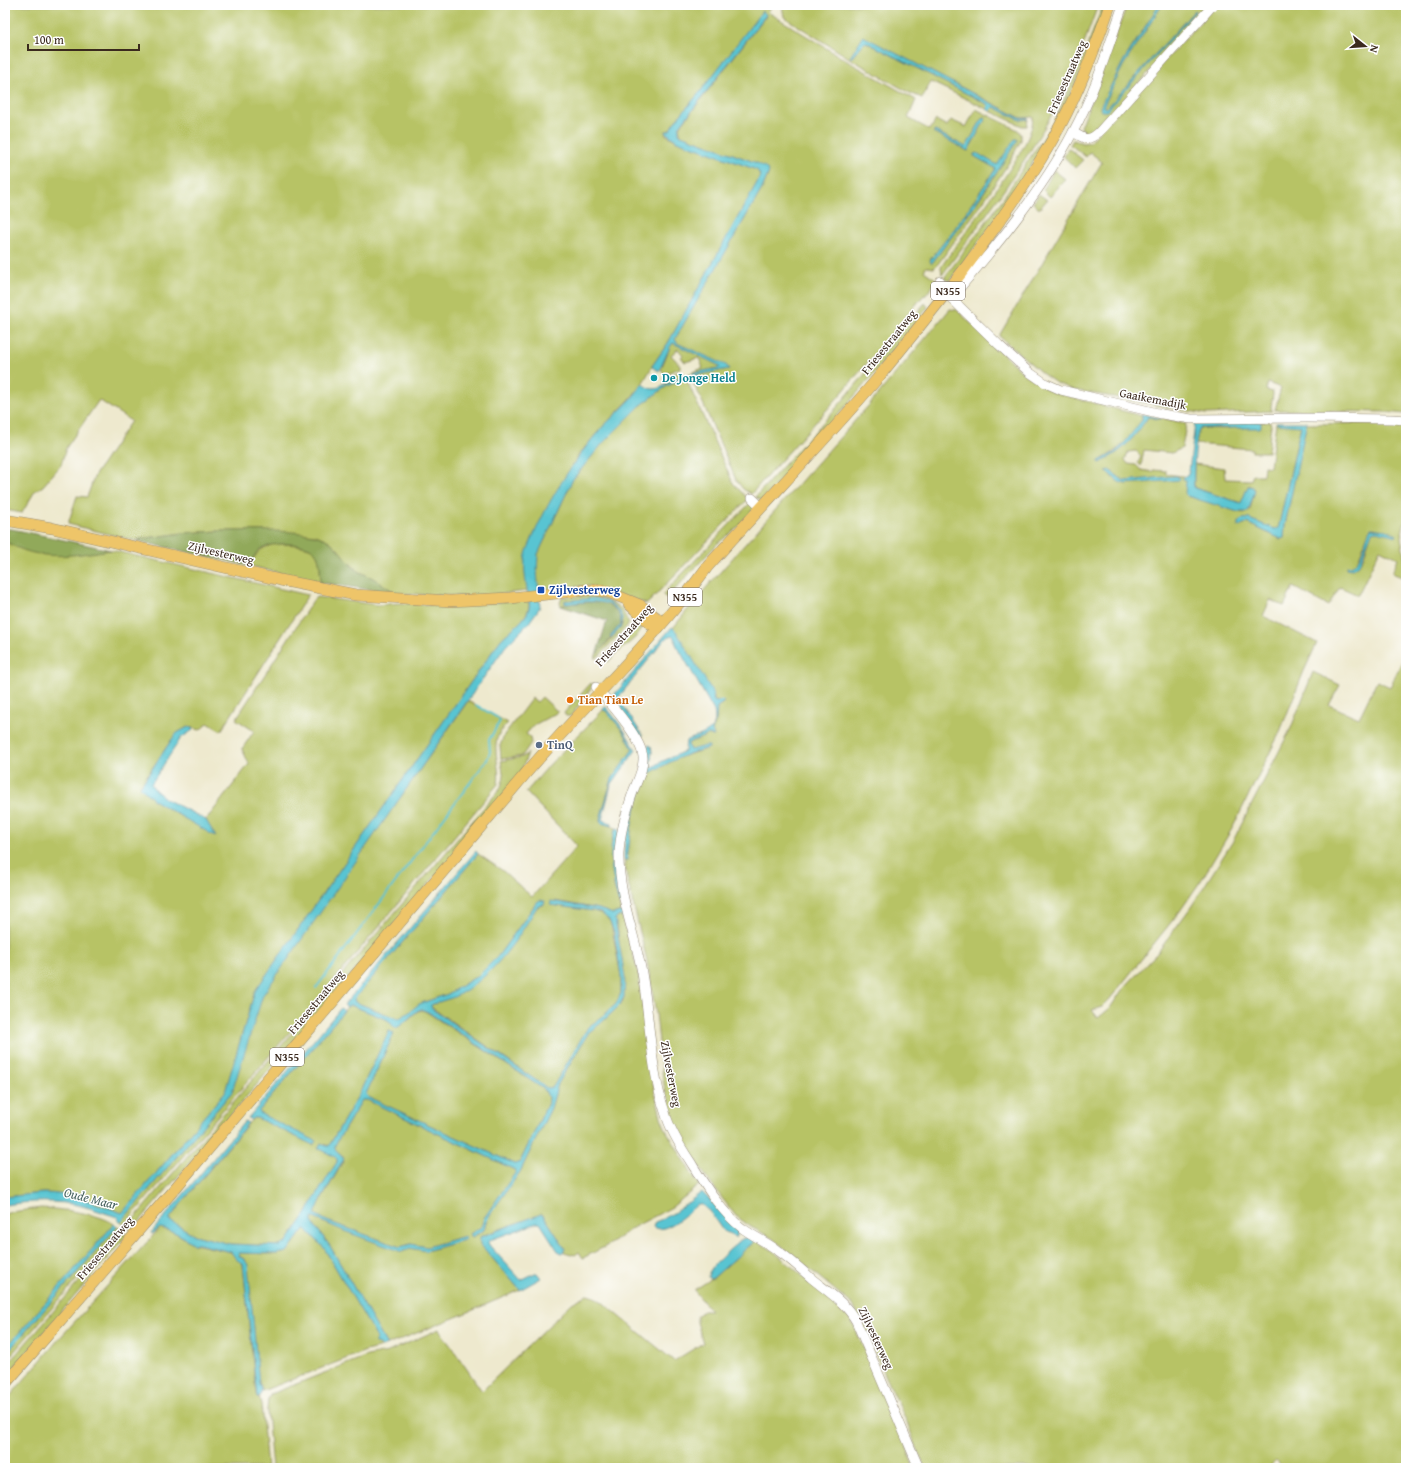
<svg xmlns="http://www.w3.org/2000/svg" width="1411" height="1473" font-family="'Gentium Book Plus',serif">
	<rect width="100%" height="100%" fill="#fff"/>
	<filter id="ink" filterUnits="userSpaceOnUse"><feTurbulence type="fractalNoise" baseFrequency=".025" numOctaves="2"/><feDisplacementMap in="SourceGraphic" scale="8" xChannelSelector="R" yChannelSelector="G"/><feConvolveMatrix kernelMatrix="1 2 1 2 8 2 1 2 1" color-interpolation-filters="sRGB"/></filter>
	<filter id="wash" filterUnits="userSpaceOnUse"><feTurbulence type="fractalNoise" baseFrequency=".012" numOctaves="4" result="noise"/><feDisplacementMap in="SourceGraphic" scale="16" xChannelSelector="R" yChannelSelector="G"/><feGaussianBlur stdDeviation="0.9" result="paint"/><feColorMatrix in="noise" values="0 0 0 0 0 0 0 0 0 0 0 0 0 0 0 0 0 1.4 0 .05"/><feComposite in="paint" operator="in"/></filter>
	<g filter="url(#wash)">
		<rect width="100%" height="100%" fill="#eee9ce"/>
		<!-- green -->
		<g fill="#b7c365" stroke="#797642" fill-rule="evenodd">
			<path d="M5,5H770L772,6L768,12L847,61L916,100L908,118L930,130L936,120L947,126L951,120L966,127L976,109L1018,130L1021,134V140L1010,161L985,199L938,264L934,268L926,267L924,271L937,280L925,296L924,295L841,394L751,494L743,489L736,480L699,394L688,374L703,368L699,358L685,362L681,357L683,355L678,349L671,355L680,365V368L664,374L661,369L670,347L673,343L720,366L719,368L693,373V376L728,369L677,343L675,339L762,189L768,175L767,169L757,163L681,135L679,128L761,22L766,16L764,12L700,92L673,124L670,130L666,131L665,134L677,141L757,170L760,175L759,179L668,343L652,366V367L642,384L630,399L598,432L580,453L562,482L531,543L528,591L472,597L396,593L373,579L357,570L342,556L337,548L329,541L316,535L262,531H220L183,533L133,540L68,524L77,496L87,497L95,475L131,421L99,400L66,448L61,465L43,486L35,491L22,513L5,510ZM983,117H985L986,118L968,151L933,132L935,131L966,147ZM1017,139L996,174L974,207L932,263L931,262L930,260L955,228L995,170V168L974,156L975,153L997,165Z"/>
			<path d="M782,5H1098C1086,38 1074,72 1058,103C1026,164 983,219 942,275L941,267L945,261C966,232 987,204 1006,175C1017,157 1032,138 1033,117L1021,118L864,37L853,57L864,42H866L987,104L988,107L987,109L931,82L922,98L908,92L849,58L784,17Z"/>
			<path d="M1103,5H1106L1087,59L1054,128L1002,211L949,281L944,278L998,206L1053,123L1080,65Z"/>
			<path d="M1127,5H1159L1124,60L1100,108L1105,111L1195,10L1107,108L1103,107L1123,66L1162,5H1200L1199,6L1200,8L1203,5H1209L1094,133H1085L1081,127Z"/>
			<path d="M1216,5H1406V414L1385,412L1275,410L1281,388L1268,383L1266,390L1273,392V394L1271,407L1272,411L1206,414L1074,390L1056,383L1043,374L999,336L1102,162L1090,152L1086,157L1072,146L1070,145L1073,140L1083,143L1090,142Z"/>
			<path d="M994,107L1020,120L1028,119L1027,126H1022L990,111Z"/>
			<path d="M1068,148L1083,160L1075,168L1064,157Z"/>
			<path d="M1054,170L1065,179L1050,197L1043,190Z"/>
			<path d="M1039,194L1047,200L1039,209L1033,203Z"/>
			<path d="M925,303L928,307C876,374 819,437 763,499L760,500L755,497L838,406Z"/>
			<path d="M950,309L957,310L1022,372L1052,392L1142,416V420C1129,440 1120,449 1099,461V463C1123,452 1134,438 1148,417L1160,419L1161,418L1185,423L1186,425L1182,448L1172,453L1144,450L1141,466L1138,463L1141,456L1136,451L1128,452L1125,460L1128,464L1136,465L1141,470L1153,472V470L1166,471V474L1183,476V479L1186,481L1189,497H1195L1238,512L1246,513L1250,510L1255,489L1249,485L1241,503L1195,488L1194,485V464L1224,468L1225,479L1251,480L1253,475H1263L1264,466L1270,467L1276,423L1301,425L1279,525L1278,528L1275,529L1249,519H1244L1243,524L1247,523L1281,539L1284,538L1285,525L1306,424L1377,423L1406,424V515L1401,538L1406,566V574L1404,578L1392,573L1398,558L1380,549L1358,595L1340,587L1328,606L1293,587L1284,606L1270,600L1263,616L1317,643L1304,671L1279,734L1233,827L1202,879L1180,911L1109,1000L1102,1007L1092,1010L1098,1018L1110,1008L1122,990L1158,952L1191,907L1233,841L1291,728L1313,672L1340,685L1329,705L1359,718L1377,681L1390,687L1406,653V1468H1283L1276,1461L1268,1468H925L905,1418L853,1305L772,1238L751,1227L736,1216L708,1180L677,1130L668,1105L663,1079L656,1014L647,961L627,878L624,860H627L633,816L646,775L677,758L709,748L690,750L689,748L688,743L708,735L713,736L714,735L712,731L716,720L717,707L723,703L714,701V697L673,628L697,598L869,405ZM1111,471L1124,481L1179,477L1126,484L1119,482L1108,473ZM1374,528L1396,534L1376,531L1372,532C1366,544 1365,571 1346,568L1347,566H1352L1357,562L1370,529Z"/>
			<path d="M678,372L684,374L733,483L748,499L647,604L588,586L538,589L537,571L538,554L573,479L603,443L640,406L667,386L683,379L681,376L665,384L664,377Z"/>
			<path d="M1261,422H1270L1271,425L1268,452H1252V449L1196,444L1198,432L1200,428L1224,429Z"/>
			<path d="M751,502L754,508L739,526L717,544L666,599L663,594Z"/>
			<path d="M5,541L9,544L67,555L111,550L308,595L221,731L208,723L200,730L188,727L177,733L172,739L140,786L155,801L215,836L206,820L249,764L242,749L254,731L236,719L314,599L317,597L378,605L399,603L446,606L525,600L529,603C530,620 508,630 499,642L255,991L225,1092L122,1213C96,1203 71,1193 43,1193C30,1194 17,1196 5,1197Z"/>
			<path d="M275,544C285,544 312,544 317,554C321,562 320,574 321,583L250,566C257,551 259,549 275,544Z"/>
			<path d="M595,595L613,603L622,609L629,624L600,655L595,659L596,655C600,651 621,629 622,625C623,619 621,614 618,609L566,600L564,602L566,604L561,606L560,603L562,597Z"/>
			<path d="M639,619C646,635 628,642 619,652L618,651L608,662L603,657Z"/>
			<path d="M591,683L593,685L571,716H566L564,713Z"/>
			<path d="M542,697L558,712L534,725L526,734L530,737L531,743L522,756L501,759L500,746L504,735L532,698L537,702Z"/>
			<path d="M468,701L508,723C504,727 500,731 498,736C492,749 501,769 498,784L320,997L124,1225L121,1222L232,1092L262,995Z"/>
			<path d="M603,710L606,711L623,731L633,749L612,779L600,819V822L616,828L614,832V886L621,911L613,914L599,909L555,901L551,905L594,911L606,916L611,924L621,976V993L616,1004L602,1017L588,1027L553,1087L547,1088L431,1007V1005L452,997L506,953L537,907L544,904L537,902L498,956L479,975L448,994L424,1002L401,1018L398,1019L355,1002L354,999L478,854L503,871L532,897L577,846L526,792L552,762Z"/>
			<path d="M528,753L519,777L399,919L132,1230L127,1227L500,789L504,778L501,761L523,757Z"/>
			<path d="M620,916L622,917L638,971L653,1083L661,1117L666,1130L699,1185L672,1207L634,1227L610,1244L583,1258L579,1252L575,1255L564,1252V1247L544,1216L542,1214L481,1236L480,1244L520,1290L471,1311L387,1345L330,1246L312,1222V1218H314L325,1223L405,1251L410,1248L426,1251L464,1240L465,1236L427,1247L411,1244L400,1247L327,1221L315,1214V1211L343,1162V1156L335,1149V1145L362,1100H367L515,1170L516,1173L484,1218L481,1227L470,1234L472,1237L482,1232L486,1226V1222L491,1213L520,1172L551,1108L558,1084L589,1032L609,1016L622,1003L624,997L618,932L615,919Z"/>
			<path d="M350,1005L386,1019L392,1023C396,1023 401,1023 405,1021C413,1018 415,1008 425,1011L545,1090L548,1097V1103L520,1162L515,1164L368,1097L366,1094L394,1033L389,1031L358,1096L329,1146L321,1143L319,1148L335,1157L337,1159V1162L314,1199L307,1213L286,1243L280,1246L230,1244L195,1235L170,1221V1218L184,1200L253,1118H257L314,1145L261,1114L259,1111L347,1007Z"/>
			<path d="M41,1208C59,1209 99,1213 114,1224L5,1349V1214L11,1212Z"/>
			<path d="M117,1227L121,1229L5,1362V1355Z"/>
			<path d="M160,1228L174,1232L194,1244L231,1252L243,1264L256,1394L257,1397H259L261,1404L267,1468H5V1402L58,1340Z"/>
			<path d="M304,1229H306L324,1248L377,1338V1343L382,1347L366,1351L262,1391L261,1386L259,1383L243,1258L239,1256V1253L277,1254L287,1252Z"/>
			<path d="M123,1231L126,1236L5,1378V1367Z"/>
			<path d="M756,1240L772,1250L849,1315L903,1436L914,1468H272L267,1411L268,1399L271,1394L367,1356L388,1352L439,1329L482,1391L572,1303L587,1295L595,1297L601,1301L674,1361L703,1343L697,1322V1316L703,1311H711L694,1290L713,1278Z"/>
		</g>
		<!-- forest -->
		<g fill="#91a95a" stroke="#666a3c">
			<path d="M5,529H12L111,550C74,555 39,563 5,541Z"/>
			<path d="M220,531C244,531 311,528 329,541C340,549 346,561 356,570C361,573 367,575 373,578C381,583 388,588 396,593L321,583C320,574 321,559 315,552C307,542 272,542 262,548C255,552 253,560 250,566L133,540L183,533Z"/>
			<path d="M600,601C611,605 621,611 621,624L610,637L611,638L596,655L607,621L561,606L566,604Z"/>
		</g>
		<!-- water -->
		<g fill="#58c4d2" stroke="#4a7778">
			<path d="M1159,5H1162L1123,66L1103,107L1107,108L1195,10L1196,11L1107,111H1102L1100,108L1101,105L1124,60Z"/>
			<path d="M762,11L766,14V15L679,127V133L681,135L757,163L765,167L769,172L762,189L675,339L677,343L726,365L729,369L692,376L693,373L719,368L720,366L673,343L670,347L659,371L652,367V366L668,343L759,179L760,175L757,170L677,141L665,132L670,130L673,124L700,92Z"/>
			<path d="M863,36L1020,118H1028V119L1020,120L994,107L990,111L987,109L988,106L987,104L866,42L864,43L851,58L850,57Z"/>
			<path d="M983,117L986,118L968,151L933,132L935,131L966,147Z"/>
			<path d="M1015,139H1017V141C991,183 962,223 932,263H931L930,260L955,228L995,170V168L974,156V154L977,153L997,165Z"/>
			<path d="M683,376V379L667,386L640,406L603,443L573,479L538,554L537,571L540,607L528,624L505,647L263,995L232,1092L121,1222L118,1220V1217C106,1214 95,1209 82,1206C56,1200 31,1201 5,1205V1197C17,1196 30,1194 43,1193C71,1193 96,1203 122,1213L225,1092L255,991L499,642C507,631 526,622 529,608C530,605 529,600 528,596C526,581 522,566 527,551C543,509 568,468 597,433C611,417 631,403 642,384C645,386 649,389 653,389C662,390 673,378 683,376Z"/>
			<path d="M1142,414L1161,418V419L1148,417C1134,438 1123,452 1099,463V461L1114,453L1122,446L1142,420Z"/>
			<path d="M1259,421L1261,422V427L1259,428H1200C1195,435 1193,478 1194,488L1241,503L1248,486L1253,487L1255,491L1248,512H1238L1187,496L1185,494L1186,481L1183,479V477L1187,475L1189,471L1195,424Z"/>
			<path d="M1276,422H1307L1285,525L1284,538L1281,539L1247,523L1243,524L1238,527V523C1241,519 1243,518 1249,519L1275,529L1278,528L1279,525L1301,426L1277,424Z"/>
			<path d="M1109,470L1124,481L1176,476L1180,478L1179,480L1126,484L1119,482L1106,471Z"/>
			<path d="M1371,528L1386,530L1396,534L1397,536L1376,531L1372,532L1359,565L1352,569L1346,568L1347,566C1362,568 1364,538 1371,528Z"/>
			<path d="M594,598C606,599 628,610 621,626C620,630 614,634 611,638L610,637L621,624C621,595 584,602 566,604L564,601Z"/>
			<path d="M672,627L676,631L712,691L714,701L717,702L722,700L724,702L717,707L716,720L712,731L714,736L708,735L688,743L689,748L690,750L705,746H709V748C685,753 667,764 646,775L633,816L627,860H624C624,848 625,837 627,826C632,805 651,767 646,748L649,745L651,746L652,752L650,766L652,768L661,762L685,751L686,741C701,734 719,733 714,711L676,644L675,639L672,636L665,639L618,698L643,736L640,737L614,699L615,694Z"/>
			<path d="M606,707L622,727L636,750L611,785L602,820L612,823V826L601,823L600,819L612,779L633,749L623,731L606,711L603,710V708Z"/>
			<path d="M188,727L192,728L193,730L181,738L151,784L155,790L166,799L206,820L216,837L155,801L140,787L172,739L177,733Z"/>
			<path d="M616,828L619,829L622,903L619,904C613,881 606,850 616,828Z"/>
			<path d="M476,851L478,854L354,999L355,1002L398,1019L408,1013L419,1004L448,994L479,975L498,956L537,902L540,900L545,901L544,904L537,907C516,942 491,980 452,998C445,1000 438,1002 431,1005L432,1009L547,1088L553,1087L588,1027L602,1017L616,1004L621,993V976L614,932L609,920L601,913L594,911L550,905L551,901L599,909L613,914L623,911L625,916L622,917L620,916L615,919L625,977L624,997L619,1006L600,1024L589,1032L569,1065L558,1084L551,1108L520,1172L491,1213L486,1222L484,1230L472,1237L470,1234L481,1227L484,1218L515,1173V1170L367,1100H362L335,1145V1149L344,1159L321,1200L315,1214L327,1221L400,1247L411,1244L427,1247L465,1236L466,1238L464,1240L426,1251L410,1248L402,1252L344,1231L314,1218H312V1222L330,1246L387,1345L382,1347L380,1344L375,1343V1341L377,1338L324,1248L306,1229H304L287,1252L277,1254L239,1253V1256L245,1260L248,1265L259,1383C261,1389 263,1389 259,1397H257L243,1264L236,1259L231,1252L199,1244H193C183,1236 172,1230 160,1228L152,1234L151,1233L245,1121L248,1123L184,1200L170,1218V1221L195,1235L230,1244L280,1246L286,1243L307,1213L314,1199L337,1162V1159L335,1157L318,1148L321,1143L326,1146H329L358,1096L389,1031L394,1033L366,1094L368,1097L515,1164L520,1162L548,1103V1097L545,1090L428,1012L421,1009L417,1011L400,1026L396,1028C391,1026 391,1021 386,1019L350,1005L347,1007L344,1005Z"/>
			<path d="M341,1008L344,1011L259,1111L261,1114L316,1141L313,1145L257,1118H253L251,1120L248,1118Z"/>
			<path d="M702,1192L739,1230L736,1238L731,1234L723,1231L710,1212L701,1204H698C688,1212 666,1235 653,1227L655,1222C673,1216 687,1203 702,1192Z"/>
			<path d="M541,1214L544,1216L564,1247L565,1249L562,1253L558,1251L540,1223H537L490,1240L488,1243L490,1246L521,1280L535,1273H537L541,1278L520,1290L480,1244V1237Z"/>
			<path d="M114,1224L117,1227L5,1355V1349Z"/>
			<path d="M747,1237L756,1240L713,1278L710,1279L708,1277C708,1267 733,1247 742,1239Z"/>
		</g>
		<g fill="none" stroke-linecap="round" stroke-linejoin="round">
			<!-- stream -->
			<path stroke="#58c4d2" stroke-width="2" d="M316,988L487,760L490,752L489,740L500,721L498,718L476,705"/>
		</g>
	</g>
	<g filter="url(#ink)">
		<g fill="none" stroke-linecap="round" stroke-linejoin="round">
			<defs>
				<g id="minor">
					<path d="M1073,132C1085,139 1087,142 1098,133L1213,5"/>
					<path d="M940,281L951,298L999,345L1029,372L1045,383L1061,390L1162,414L1191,419L1307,418L1392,419L1406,420"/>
					<path d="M951,298C995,248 1042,191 1073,132C1095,92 1108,48 1123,5"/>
					<path d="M752,498L761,507"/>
					<path d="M596,687C609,702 641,737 643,757C644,769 637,781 633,792C626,812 620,833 619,853C618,894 635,934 642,973C650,1019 650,1068 665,1112C670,1130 680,1146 690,1161C705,1185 720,1211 742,1228C753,1236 766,1242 777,1250C789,1258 800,1268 811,1278C828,1292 845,1302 856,1321L919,1468"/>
				</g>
				<g id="major">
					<path d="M5,520L52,528L280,580L356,595L450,601L510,598L586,590H597L608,592L640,605L657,618L659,626"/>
					<path d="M629,604L651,624L659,626"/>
					<path d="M5,1384L177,1186L527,772C587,703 654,640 708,566C764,503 823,443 877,379C907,342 937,305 966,267C1000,221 1034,175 1061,124C1081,86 1096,46 1110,5"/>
				</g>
			</defs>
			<!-- minor casing -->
			<use href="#minor" stroke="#948a76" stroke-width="10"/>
			<!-- major casing -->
			<use href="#major" stroke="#948a76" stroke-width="12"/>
			<!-- minor -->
			<use href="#minor" stroke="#fff" stroke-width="9"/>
			<!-- major -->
			<use href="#major" stroke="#eec569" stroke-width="11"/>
		</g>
	</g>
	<!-- markers -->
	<circle fill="#0f9aa8" stroke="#fff" stroke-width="1.5" cx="654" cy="378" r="4"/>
	<rect fill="#1a4fb4" stroke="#fff" stroke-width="1.5" x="537" y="586" width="8" height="8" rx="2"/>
	<circle fill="#e8710a" stroke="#fff" stroke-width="1.5" cx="570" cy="700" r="4"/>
	<circle fill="#5c6f8a" stroke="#fff" stroke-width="1.5" cx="539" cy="745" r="4"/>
	<g text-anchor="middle" stroke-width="3" stroke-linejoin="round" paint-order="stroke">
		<!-- shield labels -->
		<g fill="#fff" stroke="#766a62" stroke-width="1">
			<rect x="931" y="282" width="34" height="18" rx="3"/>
			<rect x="668" y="588" width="34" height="18" rx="3"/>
			<rect x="270" y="1048" width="34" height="18" rx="3"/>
		</g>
		<g font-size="11" font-weight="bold" fill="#3b2a1e">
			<text x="948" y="295">N355</text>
			<text x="685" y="601">N355</text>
			<text x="287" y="1061">N355</text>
		</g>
		<!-- street labels -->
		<g font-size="12" fill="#3b2a1e" stroke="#fff">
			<text transform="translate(1067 77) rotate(-66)" y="4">Friesestraatweg</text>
			<text transform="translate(889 342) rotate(-51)" y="4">Friesestraatweg</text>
			<text transform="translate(1153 399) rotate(11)" y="4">Gaaikemadijk</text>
			<text transform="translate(221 553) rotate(13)" y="4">Zijlvesterweg</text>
			<text transform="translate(624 635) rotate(-48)" y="4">Friesestraatweg</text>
			<text transform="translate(316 1002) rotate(-50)" y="4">Friesestraatweg</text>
			<text transform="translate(671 1074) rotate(79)" y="4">Zijlvesterweg</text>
			<text transform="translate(105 1248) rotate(-49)" y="4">Friesestraatweg</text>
			<text transform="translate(876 1338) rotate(65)" y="4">Zijlvesterweg</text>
		</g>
		<!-- culture labels -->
		<g font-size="12" font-weight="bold" fill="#0d838f" stroke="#fff" text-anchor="start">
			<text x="662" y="382">De Jonge Held</text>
		</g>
		<!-- transit labels -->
		<g font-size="12" font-weight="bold" fill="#164399" stroke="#fff" text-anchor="start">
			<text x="549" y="594">Zijlvesterweg</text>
		</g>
		<!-- food labels -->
		<g font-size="12" font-weight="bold" fill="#c56008" stroke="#fff" text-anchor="start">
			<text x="578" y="704">Tian Tian Le</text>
		</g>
		<!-- service labels -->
		<g font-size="12" font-weight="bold" fill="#4e5e75" stroke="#fff" text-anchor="start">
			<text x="547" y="749">TinQ</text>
		</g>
		<!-- water labels -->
		<g font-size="13" font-style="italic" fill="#45605d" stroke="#fff">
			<text transform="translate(91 1198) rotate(14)" y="5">Oude Maar</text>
		</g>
	</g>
	<!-- margin -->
	<rect width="1411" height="1473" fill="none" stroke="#fff" stroke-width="20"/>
	<!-- north arrow -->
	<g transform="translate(1365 46) rotate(107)" stroke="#ffffff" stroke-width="3" paint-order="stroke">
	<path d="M0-3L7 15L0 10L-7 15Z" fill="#3b2a1e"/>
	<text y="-6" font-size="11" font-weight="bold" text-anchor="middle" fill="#3b2a1e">N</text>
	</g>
	<!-- scale -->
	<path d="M28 44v6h111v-6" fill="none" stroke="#3b2a1e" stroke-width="2"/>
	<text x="34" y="44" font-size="12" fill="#3b2a1e" stroke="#ffffff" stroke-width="3" paint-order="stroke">100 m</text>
</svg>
